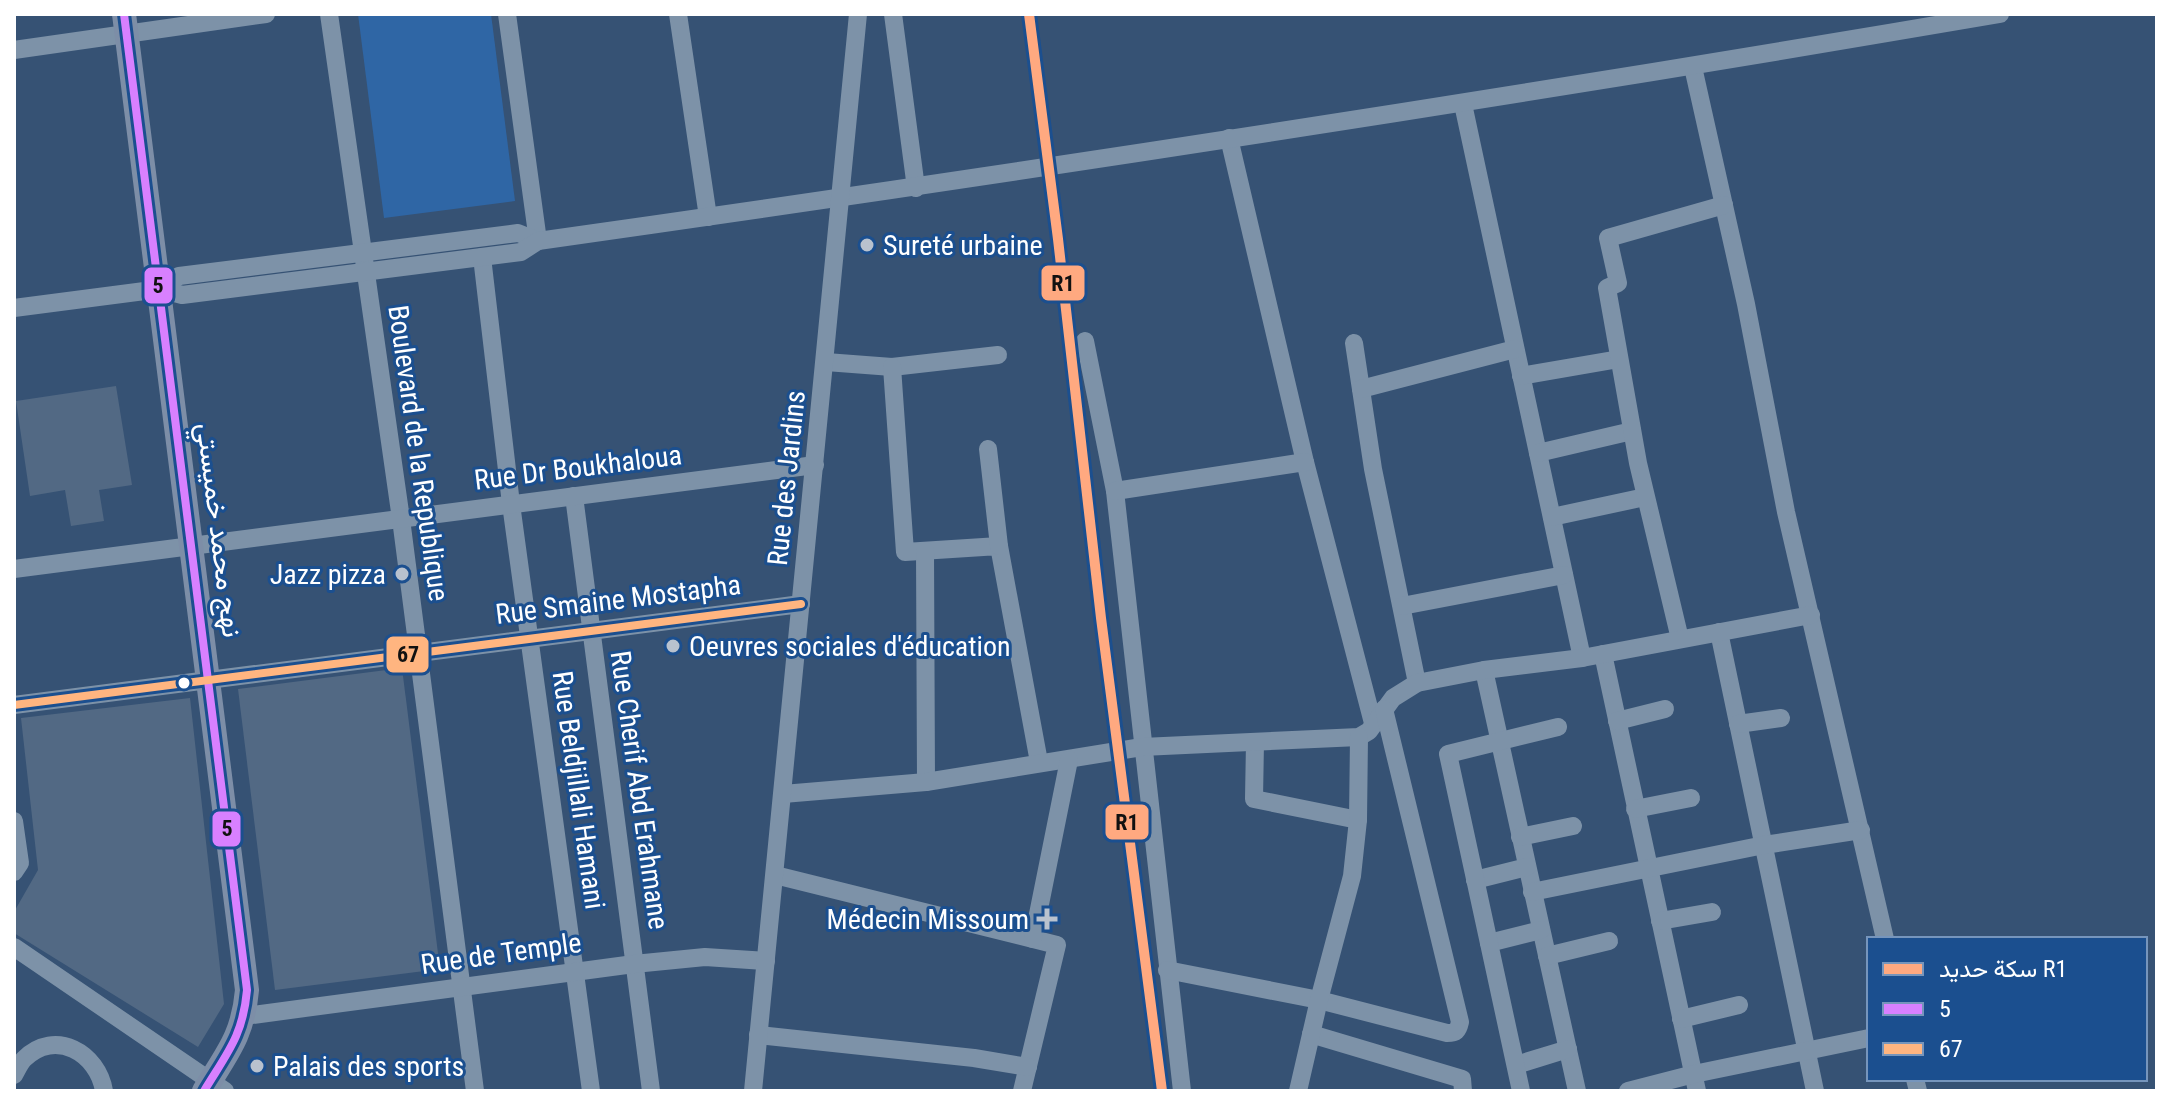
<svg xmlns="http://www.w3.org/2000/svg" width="2171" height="1105" font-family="'Roboto Condensed',Vazirmatn,sans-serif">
	<rect width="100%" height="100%" fill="#365274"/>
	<!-- green -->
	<path fill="#2f66a5" d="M358,14H491L515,201L384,218Z"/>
	<!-- building -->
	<g fill="#526984">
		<path d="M116,386L132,485L99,490L104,521L71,526L65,490L30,496L16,401Z"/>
		<path d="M402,668L440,969L275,990L238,689Z"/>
		<path d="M190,698L224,1004L198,1047L14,933V912L38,870L21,718Z"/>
	</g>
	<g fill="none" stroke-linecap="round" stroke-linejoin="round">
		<!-- minor -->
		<g stroke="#7d92a8" stroke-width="18">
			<path d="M329,14L401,519L475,1091"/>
			<path d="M507,14L538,241"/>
			<path d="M678,14L708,217"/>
			<path d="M893,14L916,188"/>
			<path d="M14,50L266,14"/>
			<path d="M1693,67L1746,304L1786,512L1885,939"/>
			<path d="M1463,104L1582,658"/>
			<path d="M1229,138L1305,462L1373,723"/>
			<path d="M482,257L511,504L591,1091"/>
			<path d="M160,289L179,276L518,233L538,241"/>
			<path d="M14,308L160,289L182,295L521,252L538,241C1026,172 1514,97 2000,14"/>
			<path d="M1085,341L1115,491L1182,1091"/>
			<path d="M1354,343L1373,469L1417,683"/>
			<path d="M826,362L892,367L998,355"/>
			<path d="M892,367L905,552L999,546L1039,762"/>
			<path d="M1521,376L1619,359"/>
			<path d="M1361,389L1515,349"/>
			<path d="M988,449L999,546"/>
			<path d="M1538,453L1632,431"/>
			<path d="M1115,491L1305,462"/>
			<path d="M574,496L651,1091"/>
			<path d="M1552,517L1645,497"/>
			<path d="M925,551L926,782"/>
			<path d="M14,569L815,465"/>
			<path d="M1402,606L1564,575"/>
			<path d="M1719,632L1815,1091"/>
			<path d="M1680,639L1638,463L1607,288L1618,283L1608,238L1724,205"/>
			<path d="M1603,654L1697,1091"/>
			<path d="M1484,670L1577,1091"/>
			<path d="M14,705L801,604"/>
			<path d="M1617,721L1665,709"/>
			<path d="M1738,724L1781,718"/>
			<path d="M1255,742L1254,799L1358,820"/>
			<path d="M783,794L926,782L1142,747L1359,737L1369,731L1393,698L1417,683L1484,670L1582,658L1811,615"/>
			<path d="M1635,809L1691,798"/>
			<path d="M14,821L20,863L14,872"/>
			<path d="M1520,837L1573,826"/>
			<path d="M775,875L1057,945L1022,1091"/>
			<path d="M1475,880L1527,867"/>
			<path d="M1532,892L1764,845L1861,830"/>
			<path d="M1660,921L1712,912"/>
			<path d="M1033,939L1069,760"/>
			<path d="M1489,943L1541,930"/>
			<path d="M14,947L225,1091"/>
			<path d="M1547,956L1609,941"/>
			<path d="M1167,970L1319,1000L1447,1033C1456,1033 1458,1031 1460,1022L1384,709"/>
			<path d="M245,1016L634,964L705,957L766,961"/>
			<path d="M1681,1019L1739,1005"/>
			<path d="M1311,1034L1462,1079L1463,1091"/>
			<path d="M758,1035L974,1058L1028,1067"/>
			<path d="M1516,1065L1568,1049"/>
			<path d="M14,1075C17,1070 20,1063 24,1059C55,1028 98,1053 104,1091"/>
			<path d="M1915,1079L1918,1091"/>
			<path d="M753,1091L858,14"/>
			<path d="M1298,1091L1319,1000L1352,876L1358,820L1359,737"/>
			<path d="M1521,1091L1448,754L1558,727"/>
			<path d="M1628,1091L1694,1074L1869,1038"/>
		</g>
		<!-- major -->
		<path stroke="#7d8ea7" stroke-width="24" d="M124,14L247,990C243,1036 227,1053 204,1091"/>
		<defs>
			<path id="bus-1" d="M124,14L247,990C243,1036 227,1053 204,1091"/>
			<path id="bus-2" d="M14,705L801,604"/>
		</defs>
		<!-- bus-1 casing -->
		<use href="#bus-1" stroke="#1b4f8f" stroke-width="14"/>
		<!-- bus-2 casing -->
		<use href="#bus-2" stroke="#1b4f8f" stroke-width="14"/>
		<!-- bus-1 -->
		<use href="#bus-1" stroke="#d880ff" stroke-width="8"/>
		<!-- bus-2 -->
		<use href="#bus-2" stroke="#ffb580" stroke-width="8"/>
		<defs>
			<path id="rail-1" d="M1029,14L1058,239L1101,618L1162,1091"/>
		</defs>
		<!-- rail-1 casing -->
		<use href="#rail-1" stroke="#1b4f8f" stroke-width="16"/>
		<!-- rail-1 -->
		<use href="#rail-1" stroke="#ffa980" stroke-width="10"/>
	</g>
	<!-- markers -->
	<g fill="#b9c2ce" stroke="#1b4f8f" stroke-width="3">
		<circle cx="867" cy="245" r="8"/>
		<circle cx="402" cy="574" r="8"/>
		<circle cx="673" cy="646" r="8"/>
		<path d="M1043 907h8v8h8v8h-8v8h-8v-8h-8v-8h8z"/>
		<circle cx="257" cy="1066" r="8"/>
	</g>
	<circle fill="#fff" stroke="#1b4f8f" stroke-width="3" cx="184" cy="683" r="7"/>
	<g text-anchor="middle" stroke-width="6" stroke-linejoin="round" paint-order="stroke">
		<!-- poi labels -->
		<g font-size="28" fill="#fff" stroke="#1b4f8f" text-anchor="start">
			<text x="883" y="255">Sureté urbaine</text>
			<text x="386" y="584" text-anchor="end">Jazz pizza</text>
			<text x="689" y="656">Oeuvres sociales d'éducation</text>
			<text x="1029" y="929" text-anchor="end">Médecin Missoum</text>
			<text x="273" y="1076">Palais des sports</text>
		</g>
		<!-- street labels -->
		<g font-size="28" fill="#fff" stroke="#1b4f8f">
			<text transform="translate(419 453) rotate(82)" y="10">Boulevard de la Republique</text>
			<text transform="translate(578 467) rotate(-7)" y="10">Rue Dr Boukhaloua</text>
			<text transform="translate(786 478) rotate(-84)" y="10">Rue des Jardins</text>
			<text transform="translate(220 530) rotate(83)" y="10">نهج محمد خميستي</text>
			<text transform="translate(618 599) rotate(-7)" y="10">Rue Smaine Mostapha</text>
			<text transform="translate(579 790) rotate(82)" y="10">Rue Beldjillali Hamani</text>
			<text transform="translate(640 790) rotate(82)" y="10">Rue Cherif Abd Erahmane</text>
			<text transform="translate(501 953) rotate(-8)" y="10">Rue de Temple</text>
		</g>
	</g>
	<g stroke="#1b4f8f" stroke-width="3">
		<rect x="1040" y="264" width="46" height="38" rx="8" fill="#ffa980"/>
		<rect x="143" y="266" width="31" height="39" rx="8" fill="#d880ff"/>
		<rect x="385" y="635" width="45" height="39" rx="8" fill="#ffb580"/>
		<rect x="1104" y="803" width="46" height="38" rx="8" fill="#ffa980"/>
		<rect x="211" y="810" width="31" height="38" rx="8" fill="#d880ff"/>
	</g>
	<g font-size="22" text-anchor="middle" font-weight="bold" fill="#111">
		<text x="1063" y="291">R1</text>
		<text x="158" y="293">5</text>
		<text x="408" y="662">67</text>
		<text x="1127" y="830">R1</text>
		<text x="227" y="836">5</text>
	</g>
	<!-- border -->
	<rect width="2171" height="1105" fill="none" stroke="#ffffff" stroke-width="32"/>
	<!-- legend -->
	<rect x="1867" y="937" width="280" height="144" fill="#1b4f8f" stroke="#7695bc" stroke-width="2"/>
	<rect x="1883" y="963" width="40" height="12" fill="#ffa980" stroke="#7695bc" stroke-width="2"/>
	<text x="1939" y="977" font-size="24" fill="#ffffff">سكة حديد R1</text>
	<rect x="1883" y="1003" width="40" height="12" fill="#d880ff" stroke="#7695bc" stroke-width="2"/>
	<text x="1939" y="1017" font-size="24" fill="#ffffff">5</text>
	<rect x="1883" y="1043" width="40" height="12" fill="#ffb580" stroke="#7695bc" stroke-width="2"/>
	<text x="1939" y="1057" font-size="24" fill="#ffffff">67</text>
</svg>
